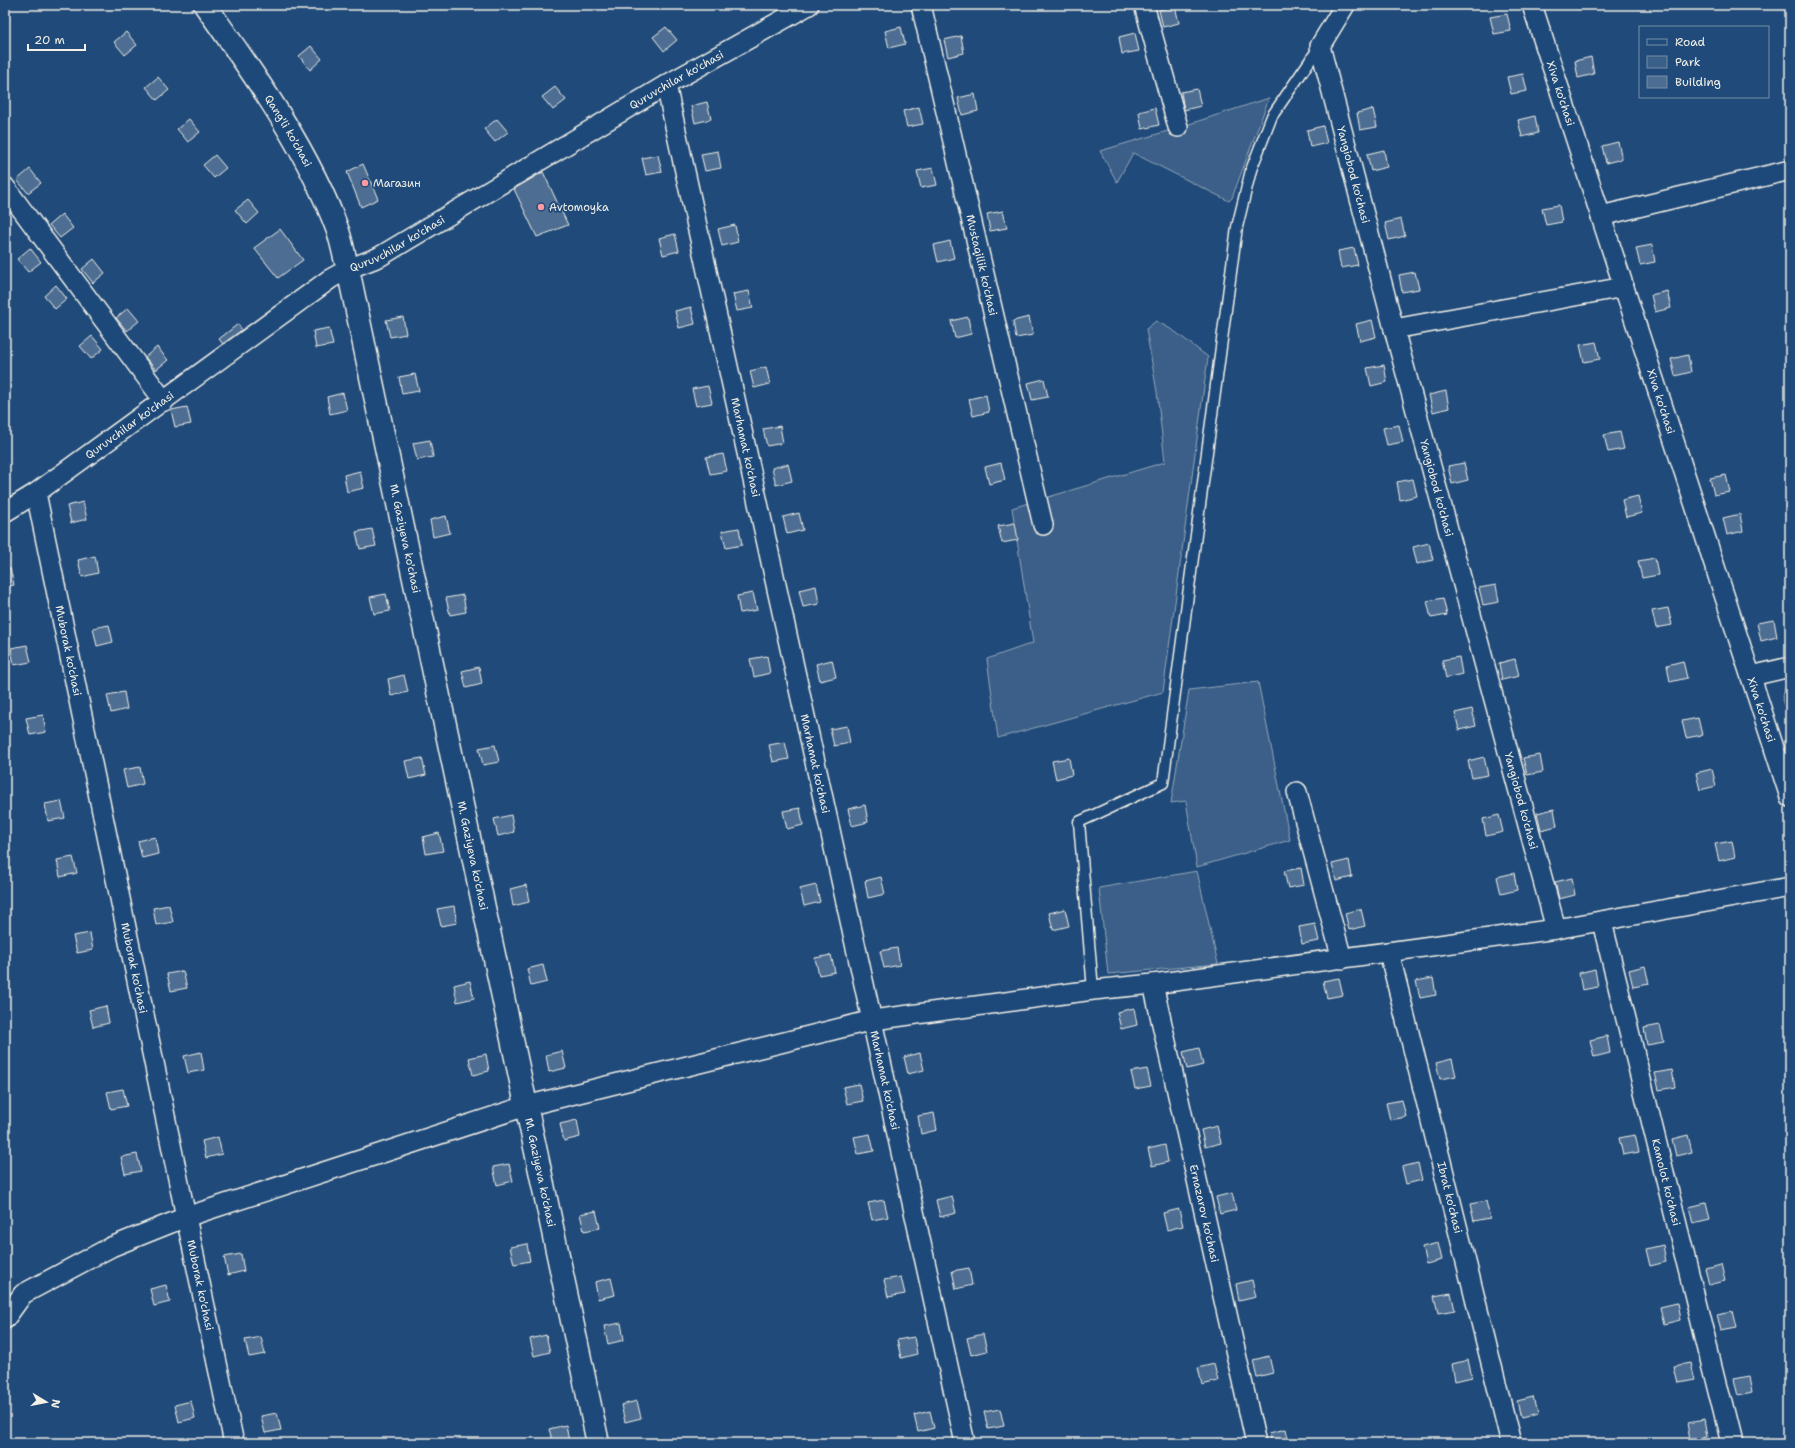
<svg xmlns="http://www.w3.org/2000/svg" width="1795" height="1448" font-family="'Shantell Sans',sans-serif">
	<rect width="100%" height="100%" fill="#1f4a7a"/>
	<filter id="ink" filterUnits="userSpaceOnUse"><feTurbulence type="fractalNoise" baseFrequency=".025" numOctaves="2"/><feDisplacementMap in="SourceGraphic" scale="8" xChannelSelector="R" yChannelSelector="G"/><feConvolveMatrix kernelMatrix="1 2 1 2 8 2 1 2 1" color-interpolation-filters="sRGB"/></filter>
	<g filter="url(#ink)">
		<!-- green -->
		<g fill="#3a5f88" stroke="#97a8b8">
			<path d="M1269,98L1232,198L1229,201L1133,153L1117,182L1100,151L1171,130Z"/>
			<path d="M1156,321L1174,331L1208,357L1163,692L998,738L987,659L1033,643L1012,508L1165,462L1157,392L1146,329Z"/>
			<path d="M1258,682L1290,840L1197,867L1186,801L1171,803L1189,690Z"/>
			<path d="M1790,683V722L1782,700L1786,684Z"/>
			<path d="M1197,871L1218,964L1108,974L1099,888Z"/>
		</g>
		<!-- building -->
		<g fill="#4d6e92" stroke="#f4f1e8">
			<path d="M935,5H952L936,8Z"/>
			<path d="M1175,6L1179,23L1163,27L1159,10Z"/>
			<path d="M1507,14L1511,31L1494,34L1490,17Z"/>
			<path d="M666,27L677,40L664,51L653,37Z"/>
			<path d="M901,27L905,44L889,48L885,31Z"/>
			<path d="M126,32L137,45L125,55L114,42Z"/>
			<path d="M1135,33L1139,51L1122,54L1119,37Z"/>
			<path d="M961,36L964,53L948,57L944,40Z"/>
			<path d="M311,46L322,59L310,70L299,56Z"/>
			<path d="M1591,57L1594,74L1578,78L1575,61Z"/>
			<path d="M1523,74L1527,91L1511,94L1507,77Z"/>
			<path d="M158,77L169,90L157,100L146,87Z"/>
			<path d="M555,87L566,100L553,110L542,97Z"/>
			<path d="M1197,89L1201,106L1184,110L1181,92Z"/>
			<path d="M975,94L978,111L962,115L958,98Z"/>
			<path d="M707,102L711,119L695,123L691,106Z"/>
			<path d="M919,107L923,124L907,127L903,111Z"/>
			<path d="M1155,108L1159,125L1142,129L1139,112Z"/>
			<path d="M1373,109L1377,127L1360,130L1357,113Z"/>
			<path d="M1535,116L1538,133L1522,137L1518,120Z"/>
			<path d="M189,119L200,132L188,142L177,129Z"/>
			<path d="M497,119L508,132L495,142L484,129Z"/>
			<path d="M1323,126L1327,143L1310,147L1307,130Z"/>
			<path d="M1618,142L1622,159L1606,163L1602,146Z"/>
			<path d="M1384,150L1387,167L1371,171L1367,154Z"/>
			<path d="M718,151L721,168L705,171L701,154Z"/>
			<path d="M215,155L226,168L214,178L203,165Z"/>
			<path d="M658,155L662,172L646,175L642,158Z"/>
			<path d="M363,164L378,199L361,207L347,172Z"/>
			<path d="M933,168L937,185L921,188L917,171Z"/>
			<path d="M30,169L41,183L28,193L17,180Z"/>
			<path d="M543,172L568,225L537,237L514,189Z"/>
			<path d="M248,200L259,213L247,224L235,210Z"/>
			<path d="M1559,205L1562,222L1546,225L1542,208Z"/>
			<path d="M1003,211L1007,228L990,231L987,214Z"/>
			<path d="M62,214L73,228L60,238L49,225Z"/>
			<path d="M1401,219L1405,236L1389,240L1385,223Z"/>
			<path d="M735,225L738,242L722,246L718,229Z"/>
			<path d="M280,229L303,260L278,278L254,248Z"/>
			<path d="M675,234L679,251L663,255L659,238Z"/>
			<path d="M950,241L954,258L938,262L934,245Z"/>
			<path d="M1652,245L1655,262L1640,265L1636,248Z"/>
			<path d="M30,248L41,262L28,272L17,259Z"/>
			<path d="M1354,248L1358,265L1341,268L1338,251Z"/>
			<path d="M94,259L105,273L93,283L82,269Z"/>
			<path d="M1415,272L1419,289L1402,292L1399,275Z"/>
			<path d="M56,285L67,299L55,309L44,296Z"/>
			<path d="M749,291L753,308L737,311L733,294Z"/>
			<path d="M1667,291L1671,308L1655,312L1651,295Z"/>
			<path d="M691,307L695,324L679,328L675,311Z"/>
			<path d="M128,308L139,321L127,331L116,318Z"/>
			<path d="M403,317L406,334L390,337L386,320Z"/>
			<path d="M968,317L971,334L955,338L951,321Z"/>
			<path d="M1029,317L1033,335L1016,338L1013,321Z"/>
			<path d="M1372,320L1376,337L1360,341L1356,324Z"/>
			<path d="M238,324L244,333L226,348L219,339Z"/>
			<path d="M329,328L333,345L316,348L313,331Z"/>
			<path d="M92,336L103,349L91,359L80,346Z"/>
			<path d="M1596,342L1600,359L1584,362L1580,345Z"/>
			<path d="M157,347L168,360L156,370L145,357Z"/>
			<path d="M1688,355L1691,372L1675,376L1671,359Z"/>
			<path d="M1384,365L1387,382L1371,386L1367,368Z"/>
			<path d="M766,367L770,384L754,388L750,371Z"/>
			<path d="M415,374L419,391L402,394L399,377Z"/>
			<path d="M1044,379L1048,397L1032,400L1028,383Z"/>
			<path d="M708,386L712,403L696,406L692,389Z"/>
			<path d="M1446,391L1449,408L1433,412L1429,395Z"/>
			<path d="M343,393L347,410L330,414L327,397Z"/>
			<path d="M986,395L989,412L973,416L969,399Z"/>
			<path d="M187,407L191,424L175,427L171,410Z"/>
			<path d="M1399,425L1403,442L1387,445L1383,428Z"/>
			<path d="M780,426L783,443L767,446L763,429Z"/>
			<path d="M1620,432L1624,449L1608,452L1604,435Z"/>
			<path d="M430,440L433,457L417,460L413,443Z"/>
			<path d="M723,454L727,471L710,474L706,457Z"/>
			<path d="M1001,463L1005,480L989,484L985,467Z"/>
			<path d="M1464,463L1468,480L1452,484L1448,466Z"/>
			<path d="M788,464L792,481L776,485L772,468Z"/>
			<path d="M360,471L364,488L347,492L344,475Z"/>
			<path d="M1726,475L1730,492L1714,495L1710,478Z"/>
			<path d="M1413,479L1417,496L1400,500L1397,482Z"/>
			<path d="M1638,496L1642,513L1626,517L1622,500Z"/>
			<path d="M83,502L87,519L71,523L67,506Z"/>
			<path d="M799,513L803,530L787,534L783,517Z"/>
			<path d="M1740,514L1743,531L1727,535L1723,518Z"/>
			<path d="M446,516L450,533L433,537L430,520Z"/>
			<path d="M1015,523L1018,540L1002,543L998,526Z"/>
			<path d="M739,528L742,545L726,548L722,531Z"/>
			<path d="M372,529L376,546L360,549L356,532Z"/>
			<path d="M1429,543L1433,560L1417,564L1413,547Z"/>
			<path d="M95,556L98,573L82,577L78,560Z"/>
			<path d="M1655,558L1658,575L1642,578L1638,561Z"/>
			<path d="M10,568L14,585L5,587V569Z"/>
			<path d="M1496,585L1499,602L1483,605L1479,588Z"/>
			<path d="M816,586L819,604L803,607L799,590Z"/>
			<path d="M753,593L757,610L740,613L737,596Z"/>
			<path d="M386,594L390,611L374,614L370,597Z"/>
			<path d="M463,595L466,612L450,615L446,598Z"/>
			<path d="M1443,598L1447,615L1431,618L1427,601Z"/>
			<path d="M1668,608L1672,625L1656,628L1652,611Z"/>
			<path d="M1774,620L1777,637L1761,641L1757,623Z"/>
			<path d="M109,625L113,642L97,646L93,628Z"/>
			<path d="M27,645L31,662L14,665L11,648Z"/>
			<path d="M767,656L770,673L754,677L750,659Z"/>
			<path d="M1459,657L1462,674L1446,678L1442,660Z"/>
			<path d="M1515,659L1519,676L1502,680L1499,663Z"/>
			<path d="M832,660L836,677L820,681L816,664Z"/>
			<path d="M1683,661L1687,678L1670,682L1667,665Z"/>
			<path d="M479,667L482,684L466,688L462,671Z"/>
			<path d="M404,675L408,692L391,696L388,679Z"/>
			<path d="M124,692L127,709L111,713L107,695Z"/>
			<path d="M1472,709L1476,726L1459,730L1455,713Z"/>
			<path d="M43,715L46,732L30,735L26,718Z"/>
			<path d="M1698,718L1702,735L1686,738L1682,721Z"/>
			<path d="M847,726L850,743L834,746L830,729Z"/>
			<path d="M785,742L789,759L773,762L769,745Z"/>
			<path d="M495,745L499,762L483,765L479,748Z"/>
			<path d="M1540,755L1543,772L1527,775L1523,758Z"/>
			<path d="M1484,757L1488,775L1472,778L1468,761Z"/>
			<path d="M422,758L426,775L409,779L405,761Z"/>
			<path d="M1069,758L1072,775L1056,779L1052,761Z"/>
			<path d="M140,767L143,784L127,788L123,770Z"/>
			<path d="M1712,769L1716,786L1700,790L1696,773Z"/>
			<path d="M61,801L65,818L48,821L45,804Z"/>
			<path d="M865,805L868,822L852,826L848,809Z"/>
			<path d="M800,808L803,825L787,829L783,811Z"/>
			<path d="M1554,809L1557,826L1541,830L1537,813Z"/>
			<path d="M511,815L514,832L498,836L494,819Z"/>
			<path d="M1499,815L1503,832L1486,836L1483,819Z"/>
			<path d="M439,833L443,851L426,854L423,837Z"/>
			<path d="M155,837L158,854L142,858L138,841Z"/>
			<path d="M1732,841L1735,857L1719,861L1715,844Z"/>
			<path d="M73,857L77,873L60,877L57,860Z"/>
			<path d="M1349,860L1352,877L1336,881L1332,864Z"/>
			<path d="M1301,868L1304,885L1288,888L1284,871Z"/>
			<path d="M1514,873L1517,890L1501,894L1497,877Z"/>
			<path d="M881,877L885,894L868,898L865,881Z"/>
			<path d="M1572,878L1575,895L1559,899L1555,882Z"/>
			<path d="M526,885L529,902L513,906L510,889Z"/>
			<path d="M816,885L820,902L804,906L800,889Z"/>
			<path d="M169,905L173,922L156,925L153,908Z"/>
			<path d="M454,906L457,923L441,926L437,909Z"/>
			<path d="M1065,909L1069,926L1053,930L1049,913Z"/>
			<path d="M1361,909L1365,926L1349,930L1345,913Z"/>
			<path d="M1315,924L1319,941L1302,944L1299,927Z"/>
			<path d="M90,933L93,950L77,953L73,936Z"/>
			<path d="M897,948L900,965L884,968L880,951Z"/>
			<path d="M831,955L835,972L819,975L815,958Z"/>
			<path d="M543,965L547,982L531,986L527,969Z"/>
			<path d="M1645,966L1649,984L1633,987L1629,970Z"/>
			<path d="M1595,969L1598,987L1582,990L1579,973Z"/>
			<path d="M183,971L187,988L171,991L167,974Z"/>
			<path d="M1339,978L1343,995L1327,998L1323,981Z"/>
			<path d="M1433,978L1436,995L1420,998L1416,981Z"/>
			<path d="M470,981L474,998L457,1002L454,985Z"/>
			<path d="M106,1006L109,1023L93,1027L89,1010Z"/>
			<path d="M1134,1008L1137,1025L1121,1029L1117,1012Z"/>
			<path d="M1660,1025L1664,1042L1647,1045L1644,1028Z"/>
			<path d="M1607,1036L1610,1053L1594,1057L1590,1040Z"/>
			<path d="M1199,1048L1203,1065L1187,1069L1183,1052Z"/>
			<path d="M562,1051L566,1068L549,1072L546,1055Z"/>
			<path d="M201,1052L204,1070L188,1073L184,1056Z"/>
			<path d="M920,1053L924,1070L908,1074L904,1057Z"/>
			<path d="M486,1054L489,1071L473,1075L469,1058Z"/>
			<path d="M1452,1059L1456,1076L1440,1079L1436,1063Z"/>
			<path d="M1147,1069L1151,1086L1135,1089L1131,1072Z"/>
			<path d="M1672,1070L1675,1087L1659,1090L1655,1073Z"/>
			<path d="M859,1084L863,1101L847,1104L843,1087Z"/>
			<path d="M123,1089L127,1106L111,1109L107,1092Z"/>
			<path d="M1402,1100L1406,1117L1390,1120L1386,1103Z"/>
			<path d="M934,1113L937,1130L921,1134L918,1116Z"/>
			<path d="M577,1120L580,1137L564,1141L560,1124Z"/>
			<path d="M1217,1126L1221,1143L1205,1147L1201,1130Z"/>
			<path d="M870,1134L874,1151L858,1154L854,1137Z"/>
			<path d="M1635,1135L1639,1152L1623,1155L1619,1138Z"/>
			<path d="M1688,1135L1692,1152L1676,1156L1672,1139Z"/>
			<path d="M218,1137L222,1154L206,1158L202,1141Z"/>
			<path d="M1165,1145L1168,1162L1152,1166L1148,1149Z"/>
			<path d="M137,1154L141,1171L125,1174L121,1157Z"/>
			<path d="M1418,1163L1422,1180L1406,1184L1402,1167Z"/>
			<path d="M509,1164L513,1181L497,1185L493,1167Z"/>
			<path d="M1232,1193L1236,1210L1220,1214L1216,1197Z"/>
			<path d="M952,1196L956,1213L940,1217L936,1200Z"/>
			<path d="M884,1200L888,1217L872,1220L868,1203Z"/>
			<path d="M1486,1201L1490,1218L1474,1221L1470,1204Z"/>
			<path d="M1706,1203L1710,1220L1693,1224L1689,1207Z"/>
			<path d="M1179,1209L1183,1226L1167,1230L1163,1213Z"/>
			<path d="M596,1211L600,1228L584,1231L580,1214Z"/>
			<path d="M1438,1243L1442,1260L1426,1264L1422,1247Z"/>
			<path d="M527,1244L530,1261L514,1264L510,1247Z"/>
			<path d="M1663,1245L1666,1262L1650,1266L1646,1249Z"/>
			<path d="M241,1254L244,1271L228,1275L224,1257Z"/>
			<path d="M1721,1264L1725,1281L1709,1285L1705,1268Z"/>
			<path d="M969,1268L972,1285L956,1289L952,1271Z"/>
			<path d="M901,1277L905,1294L888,1297L884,1280Z"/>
			<path d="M611,1278L615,1295L598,1299L595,1282Z"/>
			<path d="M1252,1280L1256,1297L1239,1301L1236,1284Z"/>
			<path d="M166,1285L170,1302L154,1306L150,1289Z"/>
			<path d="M1451,1293L1455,1310L1438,1313L1434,1296Z"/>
			<path d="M1677,1303L1680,1320L1664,1324L1660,1307Z"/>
			<path d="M1733,1311L1737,1328L1721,1331L1717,1314Z"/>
			<path d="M621,1323L624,1340L608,1344L604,1326Z"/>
			<path d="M983,1334L987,1351L971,1355L967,1338Z"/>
			<path d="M546,1335L550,1352L534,1356L530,1339Z"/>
			<path d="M261,1337L265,1354L249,1357L245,1340Z"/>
			<path d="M914,1337L917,1354L901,1358L897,1340Z"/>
			<path d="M1269,1356L1273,1373L1257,1377L1253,1360Z"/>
			<path d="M1468,1360L1472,1377L1455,1381L1452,1364Z"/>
			<path d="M1691,1363L1695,1380L1679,1383L1675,1366Z"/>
			<path d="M1214,1364L1218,1381L1202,1385L1198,1368Z"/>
			<path d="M1750,1375L1753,1392L1737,1395L1733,1378Z"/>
			<path d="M1533,1397L1537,1414L1521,1418L1517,1401Z"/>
			<path d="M191,1401L195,1418L179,1422L175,1405Z"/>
			<path d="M637,1401L641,1418L625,1422L621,1405Z"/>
			<path d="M1000,1409L1004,1426L988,1429L984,1412Z"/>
			<path d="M930,1411L934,1428L918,1432L914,1415Z"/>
			<path d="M277,1413L281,1430L265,1433L261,1416Z"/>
			<path d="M1705,1419L1708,1436L1692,1439L1689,1422Z"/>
			<path d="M566,1425L569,1442L553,1443L549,1429Z"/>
			<path d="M1286,1429L1289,1443H1272L1269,1433Z"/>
			<path d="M1769,1437L1770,1443H1753L1752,1440Z"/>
			<path d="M1488,1439L1489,1443H1471V1442Z"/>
		</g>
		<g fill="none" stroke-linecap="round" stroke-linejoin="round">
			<defs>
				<path id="service" d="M1093,990L1079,822L1163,783L1237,227L1251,170L1272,116L1320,46"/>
				<g id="minor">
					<path id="s1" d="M921,5L1043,525"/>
					<path d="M1144,5L1178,127"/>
					<path id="s2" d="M1345,5L1320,46L1394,329L1556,929"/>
					<path id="s3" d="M1532,5L1790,797"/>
					<path id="s4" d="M666,85L965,1443"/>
					<path d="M5,187L164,401"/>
					<path d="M1601,216L1790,170"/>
					<path d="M1394,329L1624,287"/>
					<path id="s5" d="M36,493L186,1217L234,1443"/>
					<path id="s6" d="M5,512L36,493L330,279L348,269L379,257L666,85L809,5"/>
					<path d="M1751,676L1790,667"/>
					<path d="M1297,792L1342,959"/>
					<path id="s7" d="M1602,922L1731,1443"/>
					<path id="s8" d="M1389,952L1511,1443"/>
					<path id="s9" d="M1153,984L1256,1443"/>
					<path d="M5,1319L23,1294L111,1247L186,1217L526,1106L873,1020L1093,990L1153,984L1556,929L1790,887"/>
				</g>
				<g id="tertiary">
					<path id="s10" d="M205,5C255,76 308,149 338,231C342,243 344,256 348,269L598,1443"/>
				</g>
			</defs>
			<!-- service casing -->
			<use href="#service" stroke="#f4f1e8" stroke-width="13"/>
			<!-- minor casing -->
			<use href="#minor" stroke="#f4f1e8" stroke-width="22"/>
			<!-- tertiary casing -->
			<use href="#tertiary" stroke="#f4f1e8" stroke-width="25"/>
			<!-- service -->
			<use href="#service" stroke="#1f4a7a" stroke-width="10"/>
			<!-- minor -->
			<use href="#minor" stroke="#1f4a7a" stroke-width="19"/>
			<!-- tertiary -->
			<use href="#tertiary" stroke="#1f4a7a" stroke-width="22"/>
		</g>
	</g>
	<!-- markers -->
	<g fill="#ff9aa2" stroke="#1f4a7a" stroke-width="1.5">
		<circle cx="365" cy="183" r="4"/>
		<circle cx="541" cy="207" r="4"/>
	</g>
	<g text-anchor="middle" stroke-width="3.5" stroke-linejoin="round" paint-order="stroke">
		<!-- street labels -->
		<g font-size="11" fill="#f4f1e8" stroke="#1f4a7a">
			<text dy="4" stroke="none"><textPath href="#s6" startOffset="800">Quruvchilar ko'chasi</textPath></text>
			<text dy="4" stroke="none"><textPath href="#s3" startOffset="93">Xiva ko'chasi</textPath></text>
			<text dy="4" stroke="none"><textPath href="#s10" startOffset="151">Qang'li ko'chasi</textPath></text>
			<text dy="4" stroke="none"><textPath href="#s2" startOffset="181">Yangiobod ko'chasi</textPath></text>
			<text dy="4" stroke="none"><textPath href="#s6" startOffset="476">Quruvchilar ko'chasi</textPath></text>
			<text dy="4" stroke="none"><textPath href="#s1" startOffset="267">Mustaqillik ko'chasi</textPath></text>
			<text dy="4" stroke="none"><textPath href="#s3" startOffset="417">Xiva ko'chasi</textPath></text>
			<text dy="4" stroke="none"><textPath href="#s6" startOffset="152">Quruvchilar ko'chasi</textPath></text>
			<text dy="4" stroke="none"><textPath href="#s4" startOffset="371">Marhamat ko'chasi</textPath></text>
			<text dy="4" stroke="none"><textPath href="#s2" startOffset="505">Yangiobod ko'chasi</textPath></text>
			<text dy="4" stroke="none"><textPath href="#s10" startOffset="578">M. Gaziyeva ko'chasi</textPath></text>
			<text dy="4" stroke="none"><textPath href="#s5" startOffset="161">Muborak ko'chasi</textPath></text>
			<text dy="4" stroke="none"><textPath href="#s3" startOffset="741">Xiva ko'chasi</textPath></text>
			<text dy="4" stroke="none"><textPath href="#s4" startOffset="695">Marhamat ko'chasi</textPath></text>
			<text dy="4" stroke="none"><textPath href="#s2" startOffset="829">Yangiobod ko'chasi</textPath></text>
			<text dy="4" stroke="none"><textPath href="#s10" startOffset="902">M. Gaziyeva ko'chasi</textPath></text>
			<text dy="4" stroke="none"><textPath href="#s5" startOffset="485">Muborak ko'chasi</textPath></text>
			<text dy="4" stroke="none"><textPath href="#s4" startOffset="1019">Marhamat ko'chasi</textPath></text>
			<text dy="4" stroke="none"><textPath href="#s10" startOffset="1226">M. Gaziyeva ko'chasi</textPath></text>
			<text dy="4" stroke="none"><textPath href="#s7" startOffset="268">Kamolot ko'chasi</textPath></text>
			<text dy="4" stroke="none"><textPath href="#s8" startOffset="253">Ibrat ko'chasi</textPath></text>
			<text dy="4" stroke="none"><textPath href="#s9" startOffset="235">Ernazarov ko'chasi</textPath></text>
			<text dy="4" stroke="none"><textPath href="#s5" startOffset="809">Muborak ko'chasi</textPath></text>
		</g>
		<!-- poi labels -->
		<g font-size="11" fill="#f4f1e8" stroke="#1f4a7a" text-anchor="start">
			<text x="373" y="187">Магазин</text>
			<text x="549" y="211">Avtomoyka</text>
		</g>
	</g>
	<!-- margin -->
	<rect width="1795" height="1448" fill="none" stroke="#1f4a7a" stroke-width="20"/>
	<rect x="10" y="10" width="1775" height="1428" fill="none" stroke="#f4f1e8" stroke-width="1.5" filter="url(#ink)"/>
	<!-- legend -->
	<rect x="1639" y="26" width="130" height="72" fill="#1f4a7a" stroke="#748da6"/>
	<rect x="1647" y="39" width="20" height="6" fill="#1f4a7a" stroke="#748da6"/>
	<text x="1675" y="46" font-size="12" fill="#f4f1e8">Road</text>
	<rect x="1647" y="56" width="20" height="12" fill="#3a5f88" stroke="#748da6"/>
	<text x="1675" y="66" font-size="12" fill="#f4f1e8">Park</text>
	<rect x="1647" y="76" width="20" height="12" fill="#4d6e92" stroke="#748da6"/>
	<text x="1675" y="86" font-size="12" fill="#f4f1e8">Building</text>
	<!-- north arrow -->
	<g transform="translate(46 1402) rotate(100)" stroke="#1f4a7a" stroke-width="3" paint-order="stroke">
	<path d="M0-3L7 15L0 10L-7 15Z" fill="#f4f1e8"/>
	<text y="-6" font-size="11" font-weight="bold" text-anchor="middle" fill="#f4f1e8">N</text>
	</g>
	<!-- scale -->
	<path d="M28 44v6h57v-6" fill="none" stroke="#f4f1e8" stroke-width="2"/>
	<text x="34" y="44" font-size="12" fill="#f4f1e8" stroke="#1f4a7a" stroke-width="3" paint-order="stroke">20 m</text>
</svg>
